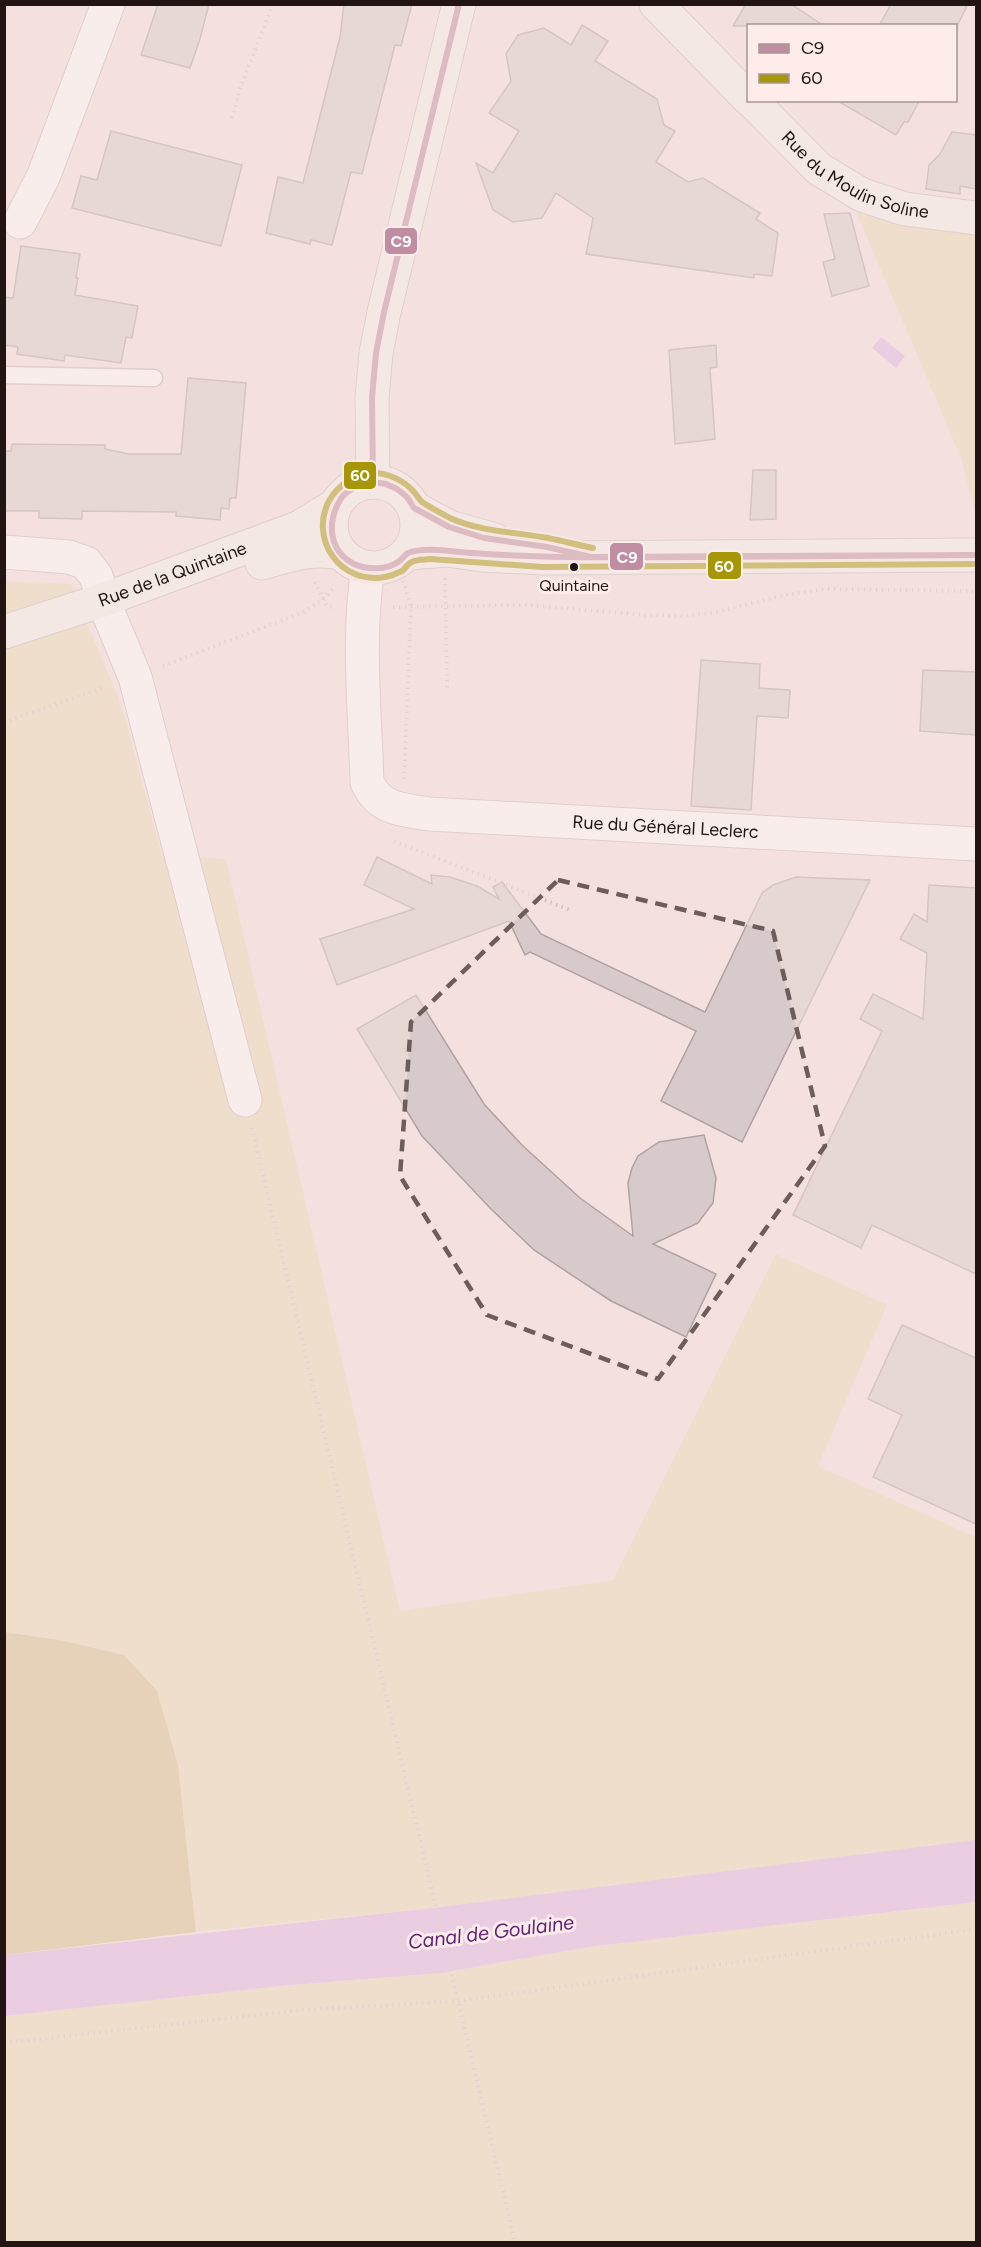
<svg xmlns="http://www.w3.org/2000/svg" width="981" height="2247" font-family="Figtree,sans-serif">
	<rect width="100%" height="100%" fill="#f4e1df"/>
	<!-- green -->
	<g fill="#ebd9b8">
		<path d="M856,212L976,232V516L961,458Z"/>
		<path d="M4,581L71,584L122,707L162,855L226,859L400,1611L613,1580L776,1254L887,1305L818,1466L976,1537V1840L423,1909L196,1932L178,1765L124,1655L60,1640L5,1632Z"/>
		<path d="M976,1902V2242H5L4,2016L291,1985L441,1973L588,1947Z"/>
	</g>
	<!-- forest -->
	<path fill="#d6bf8b" d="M4,1632L60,1640L124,1655L157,1691L178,1765L196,1932L5,1955Z"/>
	<!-- water -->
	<g fill="#e0b4e5">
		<path d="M881,337L905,356L896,368L872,348Z"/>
		<path d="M976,1840V1902L588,1947L441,1973L291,1985L5,2016V1955L423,1909Z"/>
	</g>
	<!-- building -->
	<g fill="#d8c9cb" stroke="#b0a2a4" stroke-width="1.5">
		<path d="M158,4H209L200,39L190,68L141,55Z"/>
		<path d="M344,4H412L401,46L395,45L362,174L351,172L332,245L311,240L310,244L266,233L278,177L303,183L340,37Z"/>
		<path d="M746,4H791L824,26H733Z"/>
		<path d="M891,4H968L957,26H879Z"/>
		<path d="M582,25L608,41L595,61L657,99L664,125L675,131L656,162L688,182L703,178L760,213L756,219L778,233L772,276L754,274V278L586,254L593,218L556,193L542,218L513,222L493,210L476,163L493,173L519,131L489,113L511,81L506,54L518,35L544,28L571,45Z"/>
		<path d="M836,100H920L908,122H904L896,135Z"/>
		<path d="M111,131L242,165L221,246L72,208L81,176L97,180Z"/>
		<path d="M952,132L976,135V189L960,186V194L926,189L929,165L940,154Z"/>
		<path d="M850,213L869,286L832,296L823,262L835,259L824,214Z"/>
		<path d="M21,246L80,254L76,278H78L75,295L138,306L132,338L126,337L121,363L65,355L64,361L17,354L18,347L4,345V297L13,298Z"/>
		<path d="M716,345L717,367L710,368L715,439L675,444L669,350Z"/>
		<path d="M188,378L246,383L236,498H230L229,509L221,508L220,520L176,516V512L82,511V519L39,518V511H4V451H11L12,444L105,445V449L129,454H181Z"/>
		<path d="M753,470H776V519L750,520Z"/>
		<path d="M701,660L760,664L759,688L790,690L788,718L757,716L751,810L691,806Z"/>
		<path d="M923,670L976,672V735L920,731Z"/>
		<path d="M377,857L432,884L431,875L450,877L477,886L499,899L493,887L502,882L541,934L705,1012L762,893L773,885L796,877L870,880L742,1142L661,1101L696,1031L530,952L525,955L509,921L337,985L320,939L414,909L364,885Z"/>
		<path d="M929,885L976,888V1274L872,1225L861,1248L793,1215L882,1031L860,1019L873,994L923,1019L927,953L900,939L914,914L927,922Z"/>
		<path d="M416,995L484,1104L522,1145L580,1198L633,1236L628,1183L632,1168L638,1156L659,1142L704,1135L716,1178L713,1203L698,1223L653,1244L716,1274L686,1337L611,1301L534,1250L491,1209L422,1136L357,1029Z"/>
		<path d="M902,1325L976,1358V1524L873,1477L902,1415L868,1399Z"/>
	</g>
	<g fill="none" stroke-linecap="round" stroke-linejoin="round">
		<defs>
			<path id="lane" d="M4,375L154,378"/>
			<g id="street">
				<path d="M20,222L44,175L108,4"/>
				<path d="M4,552L69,557L86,563L96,576L103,600L135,677L245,1100"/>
				<path id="s1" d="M368,568C357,638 365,712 367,782C378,809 403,810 429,814L976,844"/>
			</g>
			<g id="secondary">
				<path d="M656,4L748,98"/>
				<path id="s2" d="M751,100L819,169L862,195L905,209L976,218"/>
				<circle cx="374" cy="525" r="43"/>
				<path d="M373,482L372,398L376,353L384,312L459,4"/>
				<path d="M414,508L449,527L495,540"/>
				<path d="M408,553L447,550L481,555L542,558L976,555"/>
				<path d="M262,563C290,555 312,547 341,553"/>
				<path id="s3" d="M4,632L103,600L298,528L336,505"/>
			</g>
		</defs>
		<!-- lane casing -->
		<use href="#lane" stroke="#c7b8b6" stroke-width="19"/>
		<!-- street casing -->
		<use href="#street" stroke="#c7b8b6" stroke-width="35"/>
		<!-- secondary casing -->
		<use href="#secondary" stroke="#c7b8b6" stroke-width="35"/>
		<!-- path -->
		<g stroke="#cac4c4" stroke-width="4" stroke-dasharray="1.5 4.5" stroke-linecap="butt">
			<path d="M232,118L239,91L273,4"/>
			<path d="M445,578L447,689"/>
			<path d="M403,581L411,606L404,779"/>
			<path d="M315,582L327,606L334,607"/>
			<path d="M393,607L525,605L646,615L683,616L712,613L785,595L826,589L976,591"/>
			<path d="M163,666L304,612L323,599L335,587"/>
			<path d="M4,722L106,687"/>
			<path d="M394,841L570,910"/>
			<path d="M252,1128L515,2242"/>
			<path d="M4,2043L300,2010L459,2001L976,1929"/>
		</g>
		<!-- lane -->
		<use href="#lane" stroke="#fdfafa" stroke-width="16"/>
		<!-- street -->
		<use href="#street" stroke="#fdfafa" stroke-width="33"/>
		<!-- secondary -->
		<use href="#secondary" stroke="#f3efed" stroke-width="33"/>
		<defs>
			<g id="bus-1">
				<path d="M373,482L372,398L376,353L384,312L459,4"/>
				<path d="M373,482L386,484L397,489L407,497L414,508L449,527L484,538L547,547L591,557L976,555C887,556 797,556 708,557C629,557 550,559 472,553C455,552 424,546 408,553C404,555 402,560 398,562C387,570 367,570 354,564C329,551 327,524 339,502C346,488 360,486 373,482Z"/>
			</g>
			<path id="bus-2" d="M593,548C578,545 563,541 548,538C516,532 481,532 450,518C441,513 431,508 422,502C419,500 417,495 414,492C405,481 388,473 374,473C355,473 338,485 329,501C309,539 340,585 385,577C390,576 398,573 402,571C406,568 408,563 412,562C417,559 425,560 430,559L542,567L976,564"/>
		</defs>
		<!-- bus-1 casing -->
		<use href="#bus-1" stroke="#fdecea" stroke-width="10"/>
		<!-- bus-2 casing -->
		<use href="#bus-2" stroke="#fdecea" stroke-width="10"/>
		<!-- bus-1 -->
		<use href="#bus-1" stroke="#c08da3" stroke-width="6"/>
		<!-- bus-2 -->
		<use href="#bus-2" stroke="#a79608" stroke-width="6"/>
	</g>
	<!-- marked area -->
	<path d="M0 0H981V2247H0ZM558,880L773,931L825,1146L658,1379L487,1315L400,1176L411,1022Z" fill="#f4e1df" fill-opacity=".55" fill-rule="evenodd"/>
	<path fill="none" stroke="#6c5c5a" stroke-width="4.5" stroke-dasharray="12 8" stroke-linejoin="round" d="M558,880L773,931L825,1146L658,1379L487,1315L400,1176L411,1022Z"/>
	<!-- markers -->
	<circle fill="#221413" stroke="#fdecea" stroke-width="2" cx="574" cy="567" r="5"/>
	<g text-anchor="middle" stroke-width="6" stroke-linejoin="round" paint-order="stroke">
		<!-- bus labels -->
		<g font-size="16" fill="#221413" stroke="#fdecea">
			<text x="574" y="591">Quintaine</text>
		</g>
		<!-- street labels -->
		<g font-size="18" fill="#221413" stroke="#fdecea">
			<text dy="6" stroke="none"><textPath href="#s2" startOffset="132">Rue du Moulin Soline</textPath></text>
			<text dy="6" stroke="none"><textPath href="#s3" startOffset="178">Rue de la Quintaine</textPath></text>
			<text dy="6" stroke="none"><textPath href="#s1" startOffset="525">Rue du Général Leclerc</textPath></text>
		</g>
		<!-- water labels -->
		<g font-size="20" font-style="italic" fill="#632175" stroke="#fdecea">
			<text transform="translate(491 1932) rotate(-7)" y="7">Canal de Goulaine</text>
		</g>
	</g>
	<g stroke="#fdecea" stroke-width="2">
		<rect x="384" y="227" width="34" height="28" rx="6" fill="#c08da3"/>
		<rect x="343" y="461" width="34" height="29" rx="6" fill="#a79608"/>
		<rect x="609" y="542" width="35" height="29" rx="6" fill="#c08da3"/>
		<rect x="707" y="551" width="35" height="29" rx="6" fill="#a79608"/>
	</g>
	<g font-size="16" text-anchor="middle" font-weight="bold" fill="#fff">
		<text x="401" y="247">C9</text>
		<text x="360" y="481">60</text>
		<text x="627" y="563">C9</text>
		<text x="724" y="572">60</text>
	</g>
	<!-- border -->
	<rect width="981" height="2247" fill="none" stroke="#221413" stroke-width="12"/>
	<!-- legend -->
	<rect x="747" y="24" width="210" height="78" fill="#fdecea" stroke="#a59694" stroke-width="1.5"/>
	<rect x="759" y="44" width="30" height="9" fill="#c08da3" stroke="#a59694" stroke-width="1.5"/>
	<text x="801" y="54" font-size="18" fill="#221413">C9</text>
	<rect x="759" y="74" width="30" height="9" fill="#a79608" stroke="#a59694" stroke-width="1.5"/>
	<text x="801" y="84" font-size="18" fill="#221413">60</text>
</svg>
